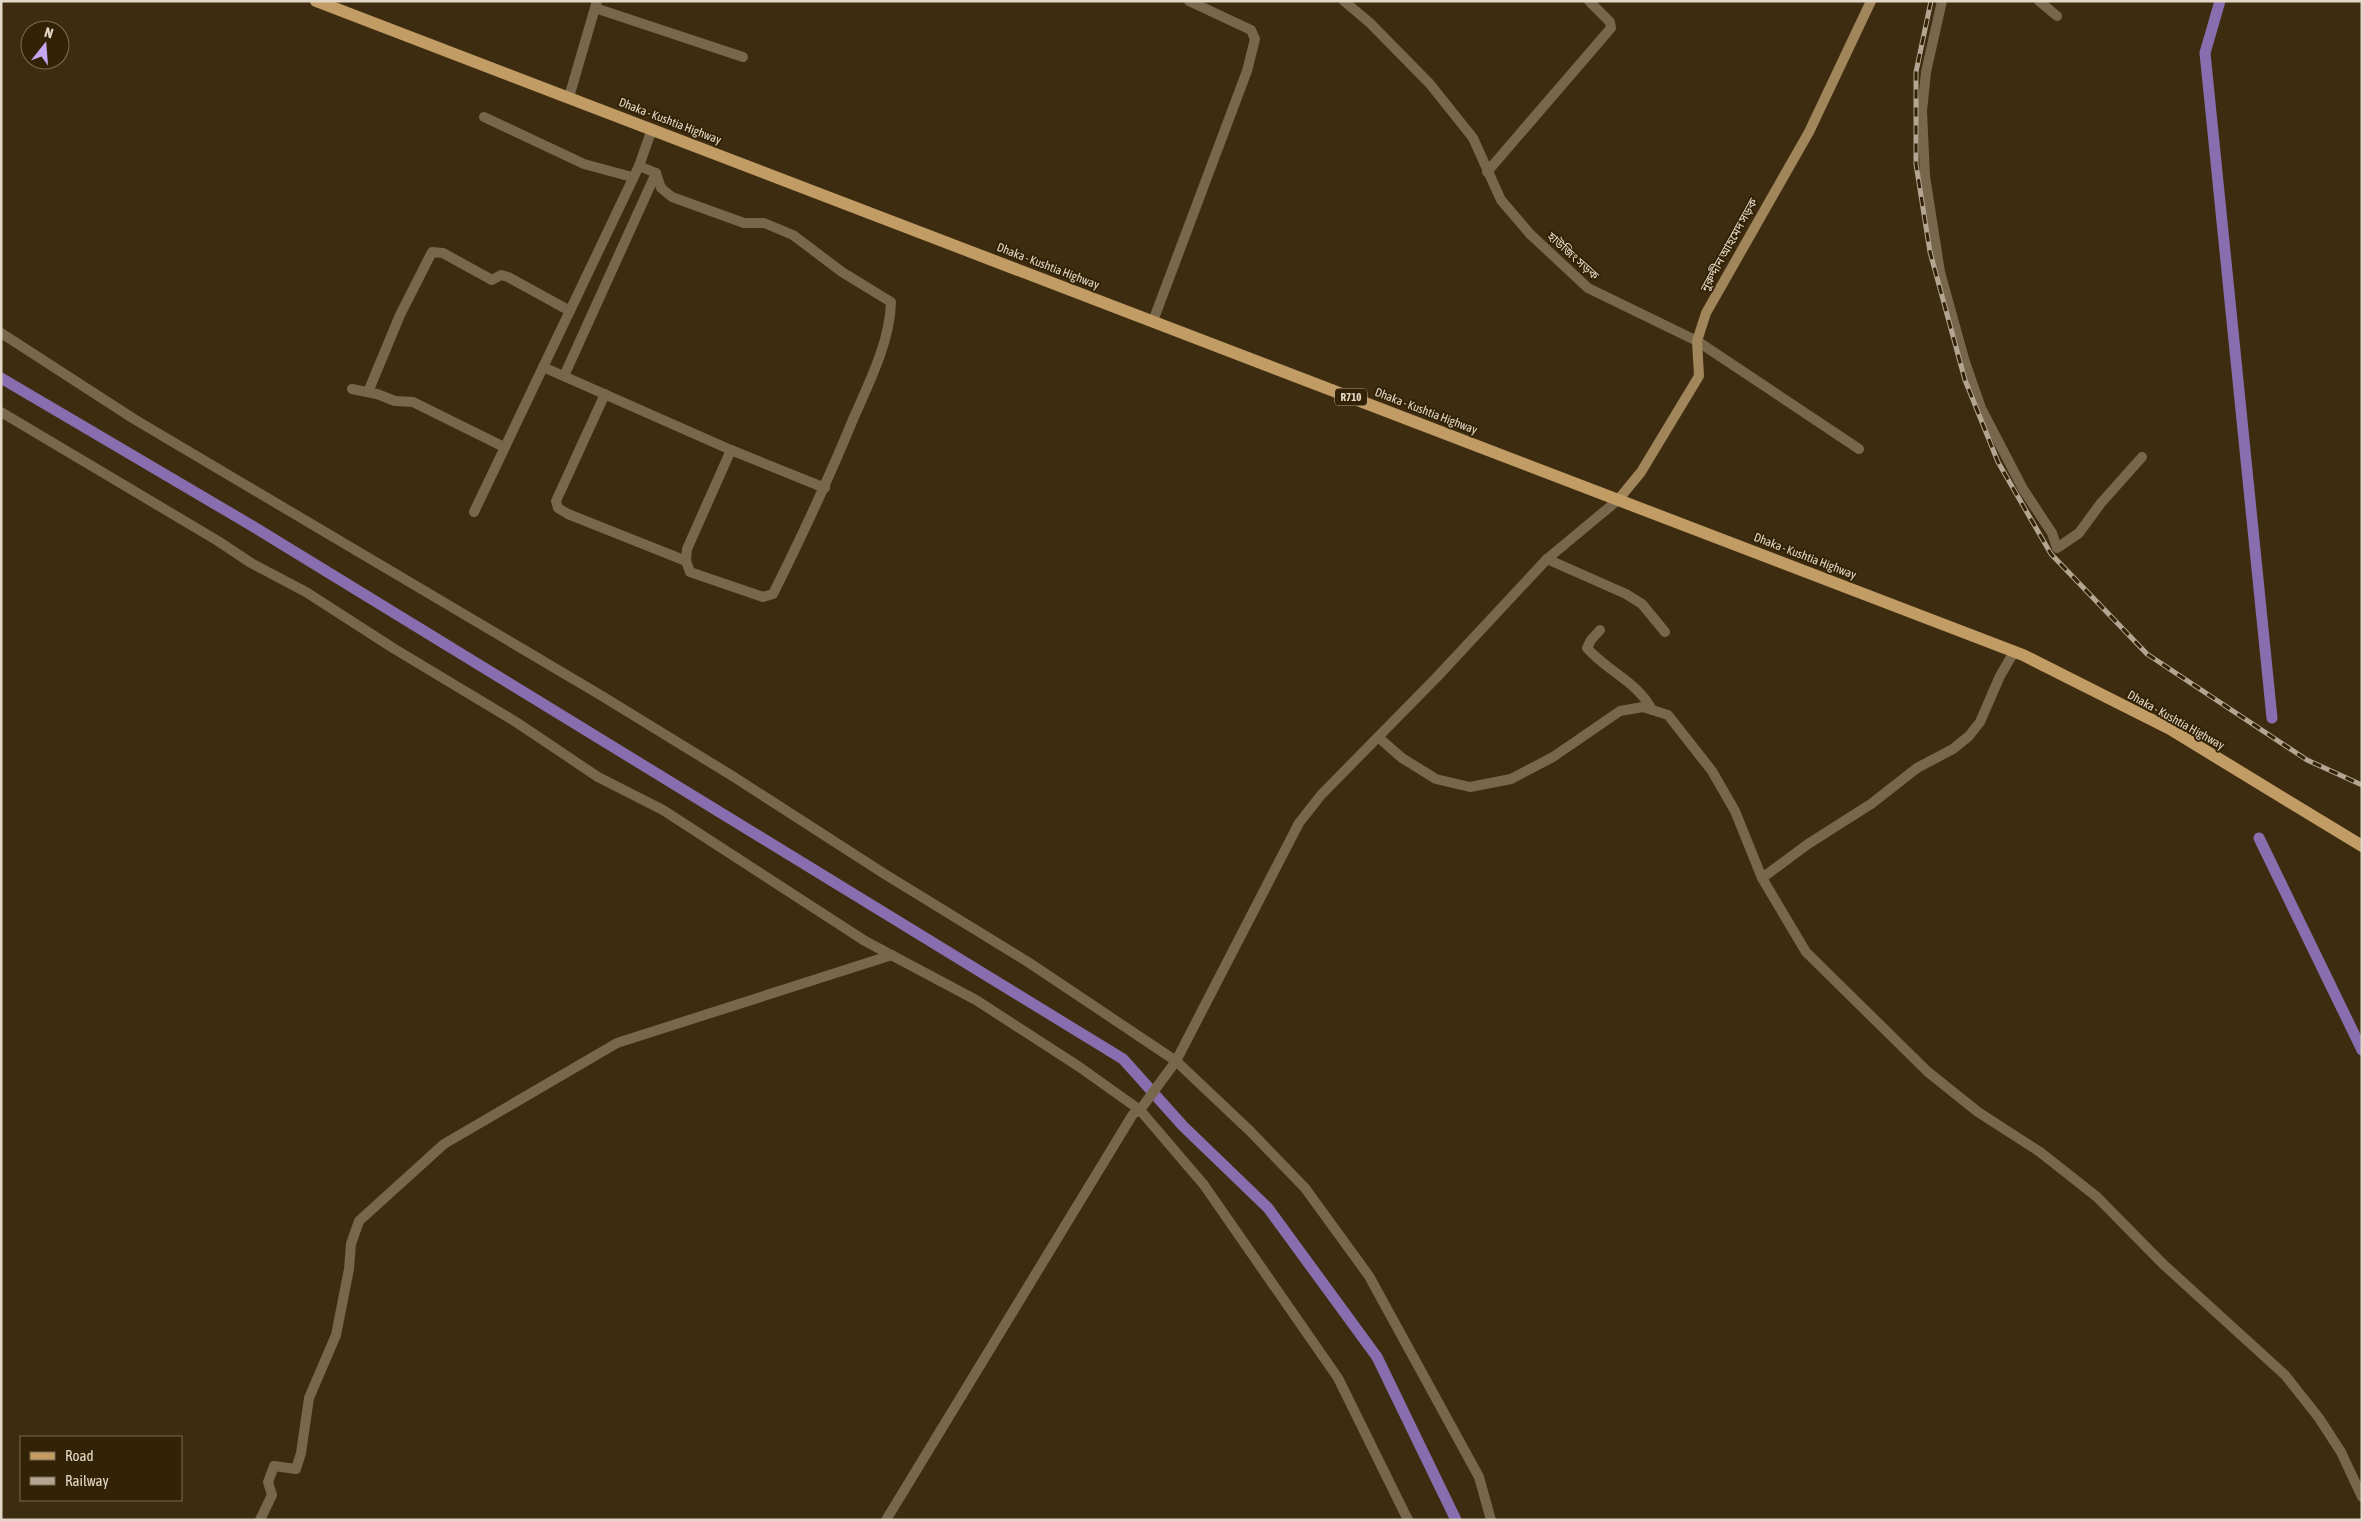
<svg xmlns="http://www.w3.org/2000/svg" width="2363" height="1521" font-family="'Asap Condensed','Noto Sans Bengali',sans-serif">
	<rect width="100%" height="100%" fill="#3e2c10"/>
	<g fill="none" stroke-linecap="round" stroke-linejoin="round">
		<!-- canal -->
		<g stroke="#886eae" stroke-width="11">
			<path d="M2220,1L2205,53L2272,718"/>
			<path d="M1,378L249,524L1123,1059L1183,1126L1268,1208L1377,1357L1456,1520"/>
			<path d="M2259,838L2362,1050"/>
		</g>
		<!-- street -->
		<g stroke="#78664d" stroke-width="10">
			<path d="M1344,1L1370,23L1430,84L1473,138L1501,200L1530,234L1588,288L1697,341L1859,449"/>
			<path d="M1942,1L1926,72L1922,111L1925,176L1940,272L1965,362L1981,408L2023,489L2052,533L2057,548L2079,533L2101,503L2142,457"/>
			<path d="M2039,1L2057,16"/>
			<path d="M595,8L743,57"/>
			<path d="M569,97L597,1"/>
			<path d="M484,117L584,164L632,177"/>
			<path d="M639,166L656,173L661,188L672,197L744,223H764L793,235L842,272L891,302C890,341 870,381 854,417C829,478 802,536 773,594L763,597L690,572L686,561L687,549L731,450"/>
			<path d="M1487,172L1611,28L1610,22L1589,1"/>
			<path d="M1153,321L1247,71L1255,39L1251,30L1189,1"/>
			<path d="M1,333L134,419L602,696L734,777L883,873L1028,962L1176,1061L1250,1131L1305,1188L1369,1276L1479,1477L1491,1520"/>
			<path d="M543,367L731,450L825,488"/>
			<path d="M564,376L656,173"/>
			<path d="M352,389L377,394L395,401L413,402L504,447"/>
			<path d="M368,392L400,315L432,252L443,253L492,280L501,275L508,277L570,311"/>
			<path d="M605,394L556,501L558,508L568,514L686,561"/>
			<path d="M1,412L218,541L251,563L306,592L393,648L516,722L598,777L663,810L865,941L976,1000L1078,1066L1140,1110L1204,1185L1338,1378L1408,1520"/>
			<path d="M474,512L639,166L652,129"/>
			<path d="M1547,559L1626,594L1642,604L1665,632"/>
			<path d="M1600,630L1591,640L1587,648C1607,671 1638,682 1652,710"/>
			<path d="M1378,737L1402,758L1436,779L1470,787L1511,779L1553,757L1620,711L1643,707L1668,715L1712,771L1735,811L1762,878L1806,952L1928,1072L1978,1112L2040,1152L2097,1197L2163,1264L2285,1375L2319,1418L2341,1452L2362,1497"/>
			<path d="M1762,878L1808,844L1871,804L1917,768L1953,749L1969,736L1980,722L2000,676L2014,652"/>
			<path d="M260,1520L272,1495L268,1482L274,1466L296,1469L301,1453L309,1398L336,1335L349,1269L351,1244L359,1221L444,1144L617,1043L892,955"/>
			<path d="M886,1520L1133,1114L1140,1110L1176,1061L1299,823L1321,795L1436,678L1547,559L1618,500"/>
		</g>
		<!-- secondary -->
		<path stroke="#a1855b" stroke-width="10" d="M1618,500L1641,472L1699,376L1697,341L1706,313L1809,132L1871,1"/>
		<!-- primary -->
		<path stroke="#c19c65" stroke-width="12" d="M316,1L2023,655L2170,729L2362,846"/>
		<defs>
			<path id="rail" d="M1931,1L1916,72V164L1930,252L1965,380L1998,462L2051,554L2147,654L2307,760L2362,785"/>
		</defs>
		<!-- rail casing -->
		<use href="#rail" stroke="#b3a592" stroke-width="5"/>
		<!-- rail -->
		<use href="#rail" stroke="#332205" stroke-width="3" stroke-dasharray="9" stroke-linecap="butt"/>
	</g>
	<g text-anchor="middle" stroke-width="4" stroke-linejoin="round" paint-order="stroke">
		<!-- shield labels -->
		<rect fill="#332205" stroke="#aea18e" stroke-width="1" x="1335" y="388.5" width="32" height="17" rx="4"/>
		<g font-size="11" font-weight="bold" fill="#e3d8c8">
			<text x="1351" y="401">R710</text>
		</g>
		<!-- street labels -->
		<g font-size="12" fill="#e3d8c8" stroke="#332205">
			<text transform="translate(670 121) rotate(21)" y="4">Dhaka - Kushtia Highway</text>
			<text transform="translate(1729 245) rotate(-61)" y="4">নুরুদ্দীন আহমেদ সড়ক</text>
			<text transform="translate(1573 256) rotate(42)" y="4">হাউজিং সড়ক</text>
			<text transform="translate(1048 266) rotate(21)" y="4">Dhaka - Kushtia Highway</text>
			<text transform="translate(1426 411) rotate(21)" y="4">Dhaka - Kushtia Highway</text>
			<text transform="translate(1805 556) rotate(21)" y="4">Dhaka - Kushtia Highway</text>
			<text transform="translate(2176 720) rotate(29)" y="4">Dhaka - Kushtia Highway</text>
		</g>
	</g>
	<!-- border -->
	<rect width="2363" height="1521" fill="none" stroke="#e3d8c8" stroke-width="5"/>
	<!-- legend -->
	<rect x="20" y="1436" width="162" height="65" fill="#332205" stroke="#796b53"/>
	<rect x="30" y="1452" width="25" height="8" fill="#c19c65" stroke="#796b53"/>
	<text x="65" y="1461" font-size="15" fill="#e3d8c8">Road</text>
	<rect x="30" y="1477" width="25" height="8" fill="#b3a592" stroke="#796b53"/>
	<text x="65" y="1486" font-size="15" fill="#e3d8c8">Railway</text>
	<!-- north arrow -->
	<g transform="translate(45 45) rotate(17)"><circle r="24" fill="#332205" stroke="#796b53"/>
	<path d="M0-4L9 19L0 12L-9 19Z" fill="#c5a7f1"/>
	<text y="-8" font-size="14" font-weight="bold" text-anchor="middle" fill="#e3d8c8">N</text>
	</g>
</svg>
